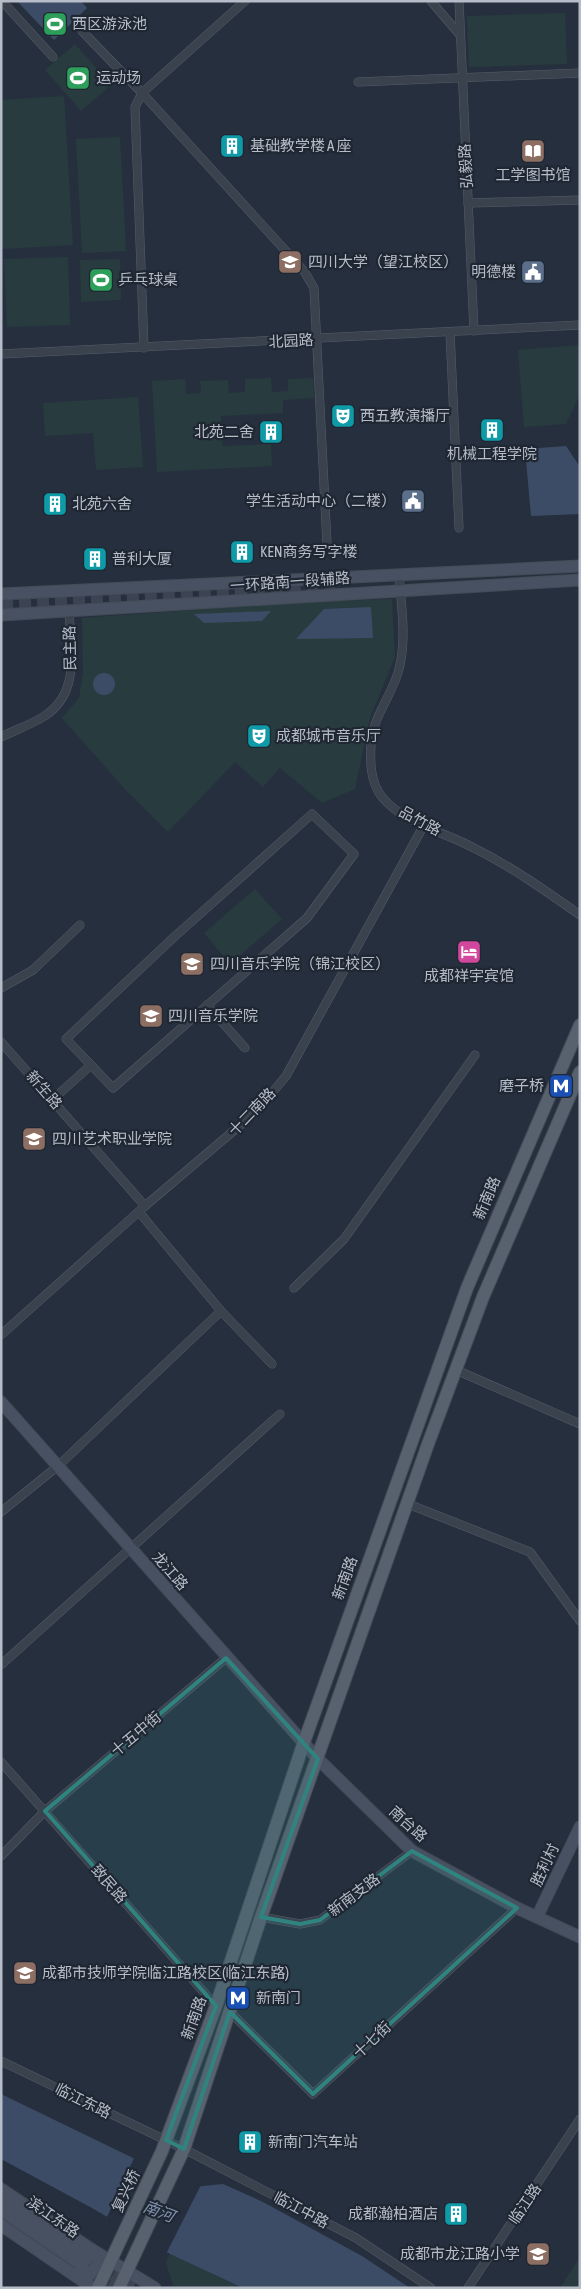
<svg xmlns="http://www.w3.org/2000/svg" width="581" height="2289" font-family="'Asap Condensed','Noto Sans SC',sans-serif">
	<rect width="100%" height="100%" fill="#262f3e"/>
	<!-- green -->
	<g fill="#283c3f">
		<path d="M565,13L567,64L469,67L467,16Z"/>
		<path d="M75,44L111,85L81,111L45,70Z"/>
		<path d="M64,96L73,245L1,249V100Z"/>
		<path d="M120,137L126,251L82,253L76,139Z"/>
		<path d="M68,257L70,325L7,327L4,259Z"/>
		<path d="M120,259L121,300L81,302L80,260Z"/>
		<path d="M580,345V394L566,424L524,427L518,350Z"/>
		<path d="M271,378L272,392L288,391V379L313,378L314,398L283,400V413L221,416L223,446L271,444L272,466L157,472L152,381L185,379L186,394L201,393L200,381L228,380L229,393L245,392V379Z"/>
		<path d="M138,397L143,467L96,470L93,433L45,436L43,403Z"/>
		<path d="M392,599L395,657L370,718L355,789L322,803L280,768L263,787L235,762L168,832L124,788L62,718L79,698L83,673L82,618L304,602Z"/>
		<path d="M255,889L282,919L230,964L204,933Z"/>
		<path d="M170,2254L243,2288H174L166,2263Z"/>
		<path d="M580,2257V2288H560Z"/>
	</g>
	<!-- water -->
	<g fill="#3d4c66">
		<path d="M17,1H81L87,8L54,40Z"/>
		<path d="M566,446L580,467V514L531,516L525,449Z"/>
		<path d="M371,607L373,638L296,639L324,609Z"/>
		<path d="M271,611L262,621L204,623L194,614Z"/>
		<circle cx="104" cy="684" r="11"/>
		<path d="M1,2094L193,2187L223,2184L263,2202L362,2256L410,2288H243L170,2254L92,2208L1,2159Z"/>
	</g>
	<!-- pier -->
	<path fill="#262f3e" d="M135,2156L193,2184L202,2183L166,2254L106,2219Z"/>
	<g fill="none" stroke-linecap="round" stroke-linejoin="round">
		<!-- secondary-tunnel -->
		<g stroke="#3c4453" stroke-width="11" stroke-dasharray="11 5.5" stroke-linecap="butt">
			<path d="M98,2267L133,2288"/>
			<path d="M95,2274L115,2288"/>
		</g>
		<!-- primary-tunnel -->
		<path stroke="#3c4453" stroke-width="12" stroke-dasharray="12 6" stroke-linecap="butt" d="M1,603L335,583"/>
		<defs>
			<g id="street">
				<path d="M2,1L53,57"/>
				<path d="M431,1L460,35"/>
				<path d="M459,1L474,331"/>
				<path d="M82,31L142,93L304,271L314,288L327,544"/>
				<path d="M358,82L580,73"/>
				<path d="M468,203L580,200"/>
				<path d="M450,332L459,528"/>
				<path d="M144,348L135,107L142,93L245,1"/>
				<path d="M1,354L580,325"/>
				<path d="M399,574C401,604 407,639 399,669C393,694 373,716 371,743C370,761 370,782 382,797C404,824 445,832 474,848C512,867 546,891 580,915"/>
				<path d="M1,737C15,730 30,725 43,717C81,694 71,649 69,611"/>
				<path d="M312,814L354,854L307,918L113,1088L66,1039L173,938Z"/>
				<path d="M1,988L33,970L80,925"/>
				<path d="M207,1005L245,1048"/>
				<path d="M1,1042L145,1206"/>
				<path d="M52,1100L91,1065"/>
				<path d="M139,1212L221,1311L272,1364"/>
				<path d="M294,1288L344,1239L475,1055"/>
				<path d="M1,1335L145,1206L257,1111L286,1076L424,825"/>
				<path d="M456,1370L580,1424"/>
				<path d="M408,1504L530,1552L580,1621"/>
				<path d="M1,1512L58,1466L221,1311"/>
				<path d="M1,1665L280,1414"/>
				<path d="M1,1762L216,2006"/>
				<path d="M1,1856L45,1811L226,1658"/>
				<path d="M261,1917L300,1924L320,1920L412,1851"/>
				<path d="M230,2012L313,2094L517,1908"/>
				<path d="M1,2061L184,2149L356,2238L431,2288"/>
				<path d="M468,2288L580,2119"/>
			</g>
			<g id="secondary">
				<path d="M1,594L580,566"/>
				<path d="M1,615L580,580"/>
				<path d="M1,1402L318,1759L412,1851L517,1908L580,1937"/>
				<path d="M537,1917L580,1827"/>
				<path d="M1,2189L91,2249L155,2288"/>
				<path d="M1,2200L87,2259"/>
				<path d="M1,2210L83,2266"/>
				<path d="M1,2225L93,2288"/>
				<path d="M75,2274L88,2276L97,2266L98,2259L91,2249"/>
			</g>
			<g id="primary">
				<path d="M98,2288L162,2151L216,2006L304,1742L467,1288L580,1025"/>
				<path d="M119,2288L184,2149L261,1917L428,1444L483,1297L580,1072"/>
			</g>
		</defs>
		<!-- street casing -->
		<use href="#street" stroke="#555d69" stroke-width="9"/>
		<!-- secondary casing -->
		<use href="#secondary" stroke="#434b57" stroke-width="13"/>
		<!-- primary casing -->
		<use href="#primary" stroke="#434b57" stroke-width="14"/>
		<!-- street -->
		<use href="#street" stroke="#3a424e" stroke-width="8"/>
		<!-- secondary -->
		<use href="#secondary" stroke="#485161" stroke-width="11"/>
		<!-- primary -->
		<use href="#primary" stroke="#58616e" stroke-width="12"/>
	</g>
	<!-- marked area -->
	<path fill="#308480" fill-opacity="0.2" stroke="#308480" stroke-width="4" stroke-linejoin="round" d="M226,1658L318,1759L261,1917L300,1924L320,1920L412,1851L517,1908L313,2094L230,2012L184,2149L166,2140L216,2006L45,1811Z"/>
	<!-- icons -->
	<defs>
		<symbol id="stadium-square" viewBox="-11 -11 22 22"><rect x="-9" y="-9" width="18" height="18" rx="4" fill="#2e9e5b" stroke="#1f2733"/><path d="M0-5a6.5 5 0 1 0 0 10a6.5 5 0 1 0 0-10ZM-3.5-1.8h7v3.6h-7Z" fill="#fff"/></symbol>
		<symbol id="building-square" viewBox="-11 -11 22 22"><rect x="-9" y="-9" width="18" height="18" rx="4" fill="#0f9aa8" stroke="#1f2733"/><path d="M-4-6H4V6H1V3H-1V6H-4ZM-2.5-4.3h1.7v1.8h-1.7ZM.8-4.3h1.7v1.8H.8ZM-2.5-1h1.7V.8h-1.7ZM.8-1h1.7V.8H.8Z" fill="#fff"/></symbol>
		<symbol id="library-square" viewBox="-11 -11 22 22"><rect x="-9" y="-9" width="18" height="18" rx="4" fill="#8d6e63" stroke="#1f2733"/><path d="M-6-4Q-3-5.5-.7-3.5V5Q-3 3-6 4ZM6-4Q3-5.5 .7-3.5V5Q3 3 6 4Z" fill="#fff"/></symbol>
		<symbol id="university-square" viewBox="-11 -11 22 22"><rect x="-9" y="-9" width="18" height="18" rx="4" fill="#8d6e63" stroke="#1f2733"/><path d="M0-5L7-2L0 1L-7-2ZM-4 1L0 2.5L4 1V4Q0 6-4 4Z" fill="#fff"/></symbol>
		<symbol id="civic-square" viewBox="-11 -11 22 22"><rect x="-9" y="-9" width="18" height="18" rx="4" fill="#5c6f8a" stroke="#1f2733"/><path d="M-.6-6.5H3V-4.5H.6V-3L4-1V1h2V6H-6V1h2V-1L-.6-3ZM-1.2 2.5V6h2.4V2.5Z" fill="#fff"/></symbol>
		<symbol id="theatre-square" viewBox="-11 -11 22 22"><rect x="-9" y="-9" width="18" height="18" rx="4" fill="#0f9aa8" stroke="#1f2733"/><path d="M-5-5.5Q0-4 5-5.5V0Q5 5 0 6Q-5 5-5 0ZM-3.3-2.5H-1v1.5H-3.3ZM1-2.5H3.3v1.5H1ZM-2.8 1Q0 5.5 2.8 1Z" fill="#fff"/></symbol>
		<symbol id="hotel-square" viewBox="-11 -11 22 22"><rect x="-9" y="-9" width="18" height="18" rx="4" fill="#d1479c" stroke="#1f2733"/><path d="M-6-4.5h1.5V1H6V5H4.5V3h-9V5H-6ZM-4 0a1.8 1.8 0 1 1 3.6 0ZM.5 0V-2.5h3Q6-2.5 6 0Z" fill="#fff"/></symbol>
		<symbol id="metro-square" viewBox="-11 -11 22 22"><rect x="-9" y="-9" width="18" height="18" rx="4" fill="#1a4fb4" stroke="#1f2733"/><path d="M-5.5 5V-5H-3L0 0L3-5H5.5V5H3V-.5L0 4L-3-.5V5Z" fill="#fff"/></symbol>
		<symbol id="school-square" viewBox="-11 -11 22 22"><rect x="-9" y="-9" width="18" height="18" rx="4" fill="#8d6e63" stroke="#1f2733"/><path d="M0-5L7-2L0 1L-7-2ZM-4 1L0 2.5L4 1V4Q0 6-4 4Z" fill="#fff"/></symbol>
	</defs>
	<g fill-rule="evenodd">
		<use href="#stadium-square" x="41" y="10" width="28" height="28"/>
		<use href="#stadium-square" x="64" y="64" width="28" height="28"/>
		<use href="#building-square" x="218" y="132" width="28" height="28"/>
		<use href="#library-square" x="519" y="137" width="28" height="28"/>
		<use href="#university-square" x="276" y="248" width="28" height="28"/>
		<use href="#civic-square" x="519" y="258" width="28" height="28"/>
		<use href="#stadium-square" x="87" y="266" width="28" height="28"/>
		<use href="#theatre-square" x="329" y="402" width="28" height="28"/>
		<use href="#building-square" x="478" y="416" width="28" height="28"/>
		<use href="#building-square" x="257" y="418" width="28" height="28"/>
		<use href="#civic-square" x="399" y="487" width="28" height="28"/>
		<use href="#building-square" x="41" y="490" width="28" height="28"/>
		<use href="#building-square" x="228" y="538" width="28" height="28"/>
		<use href="#building-square" x="81" y="545" width="28" height="28"/>
		<use href="#theatre-square" x="245" y="722" width="28" height="28"/>
		<use href="#hotel-square" x="455" y="938" width="28" height="28"/>
		<use href="#university-square" x="178" y="950" width="28" height="28"/>
		<use href="#university-square" x="137" y="1002" width="28" height="28"/>
		<use href="#metro-square" x="547" y="1072" width="28" height="28"/>
		<use href="#university-square" x="20" y="1125" width="28" height="28"/>
		<use href="#university-square" x="11" y="1959" width="28" height="28"/>
		<use href="#metro-square" x="224" y="1984" width="28" height="28"/>
		<use href="#building-square" x="236" y="2128" width="28" height="28"/>
		<use href="#building-square" x="442" y="2200" width="28" height="28"/>
		<use href="#school-square" x="524" y="2240" width="28" height="28"/>
	</g>
	<g text-anchor="middle" stroke-width="4.5" stroke-linejoin="round" paint-order="stroke">
		<!-- poi labels -->
		<g font-size="15" fill="#b6bdc9" stroke="#1f2733" text-anchor="start">
			<text x="72" y="29">西区游泳池</text>
			<text x="96" y="83">运动场</text>
			<text x="250" y="151">基础教学楼 A 座</text>
			<text x="533" y="180" text-anchor="middle">工学图书馆</text>
			<text x="308" y="267">四川大学（望江校区）</text>
			<text x="516" y="277" text-anchor="end">明德楼</text>
			<text x="118" y="285">乒乓球桌</text>
			<text x="360" y="421">西五教演播厅</text>
			<text x="254" y="437" text-anchor="end">北苑二舍</text>
			<text x="492" y="459" text-anchor="middle">机械工程学院</text>
			<text x="396" y="506" text-anchor="end">学生活动中心（二楼）</text>
			<text x="72" y="509">北苑六舍</text>
			<text x="260" y="557">KEN商务写字楼</text>
			<text x="112" y="564">普利大厦</text>
			<text x="276" y="741">成都城市音乐厅</text>
			<text x="210" y="969">四川音乐学院（锦江校区）</text>
			<text x="469" y="981" text-anchor="middle">成都祥宇宾馆</text>
			<text x="168" y="1021">四川音乐学院</text>
			<text x="544" y="1091" text-anchor="end">磨子桥</text>
			<text x="52" y="1144">四川艺术职业学院</text>
			<text x="42" y="1978">成都市技师学院临江路校区(临江东路)</text>
			<text x="256" y="2003">新南门</text>
			<text x="268" y="2147">新南门汽车站</text>
			<text x="438" y="2219" text-anchor="end">成都瀚柏酒店</text>
			<text x="520" y="2259" text-anchor="end">成都市龙江路小学</text>
		</g>
		<!-- street labels -->
		<g font-size="15" fill="#b6bdc9" stroke="#1f2733">
			<text transform="translate(466 166) rotate(-93)" y="5">弘毅路</text>
			<text transform="translate(291 341) rotate(-3)" y="5">北园路</text>
			<text transform="translate(290 582) rotate(-4)" y="5">一环路南一段辅路</text>
			<text transform="translate(70 648) rotate(-91)" y="5">民主路</text>
			<text transform="translate(420 821) rotate(28)" y="5">品竹路</text>
			<text transform="translate(44 1090) rotate(49)" y="5">新生路</text>
			<text transform="translate(252 1112) rotate(-46)" y="5">十二南路</text>
			<text transform="translate(487 1198) rotate(-67)" y="5">新南路</text>
			<text transform="translate(170 1571) rotate(49)" y="5">龙江路</text>
			<text transform="translate(345 1578) rotate(-70)" y="5">新南路</text>
			<text transform="translate(136 1734) rotate(-40)" y="5">十五中街</text>
			<text transform="translate(408 1824) rotate(42)" y="5">南台路</text>
			<text transform="translate(545 1865) rotate(-65)" y="5">胜利村</text>
			<text transform="translate(109 1884) rotate(49)" y="5">致民路</text>
			<text transform="translate(354 1895) rotate(-37)" y="5">新南支路</text>
			<text transform="translate(194 2018) rotate(-70)" y="5">新南路</text>
			<text transform="translate(372 2040) rotate(-43)" y="5">十七街</text>
			<text transform="translate(83 2101) rotate(26)" y="5">临江东路</text>
			<text transform="translate(126 2191) rotate(-65)" y="5">复兴桥</text>
			<text transform="translate(525 2204) rotate(-56)" y="5">临江路</text>
			<text transform="translate(301 2210) rotate(28)" y="5">临江中路</text>
			<text transform="translate(53 2217) rotate(35)" y="5">滨江东路</text>
		</g>
		<!-- water labels -->
		<g font-size="16" font-style="italic" fill="#8092af" stroke="#1f2733">
			<text transform="translate(159 2211) rotate(21)" y="6">南河</text>
		</g>
	</g>
	<!-- border -->
	<rect width="581" height="2289" fill="none" stroke="#b6bdc9" stroke-width="5"/>
</svg>
